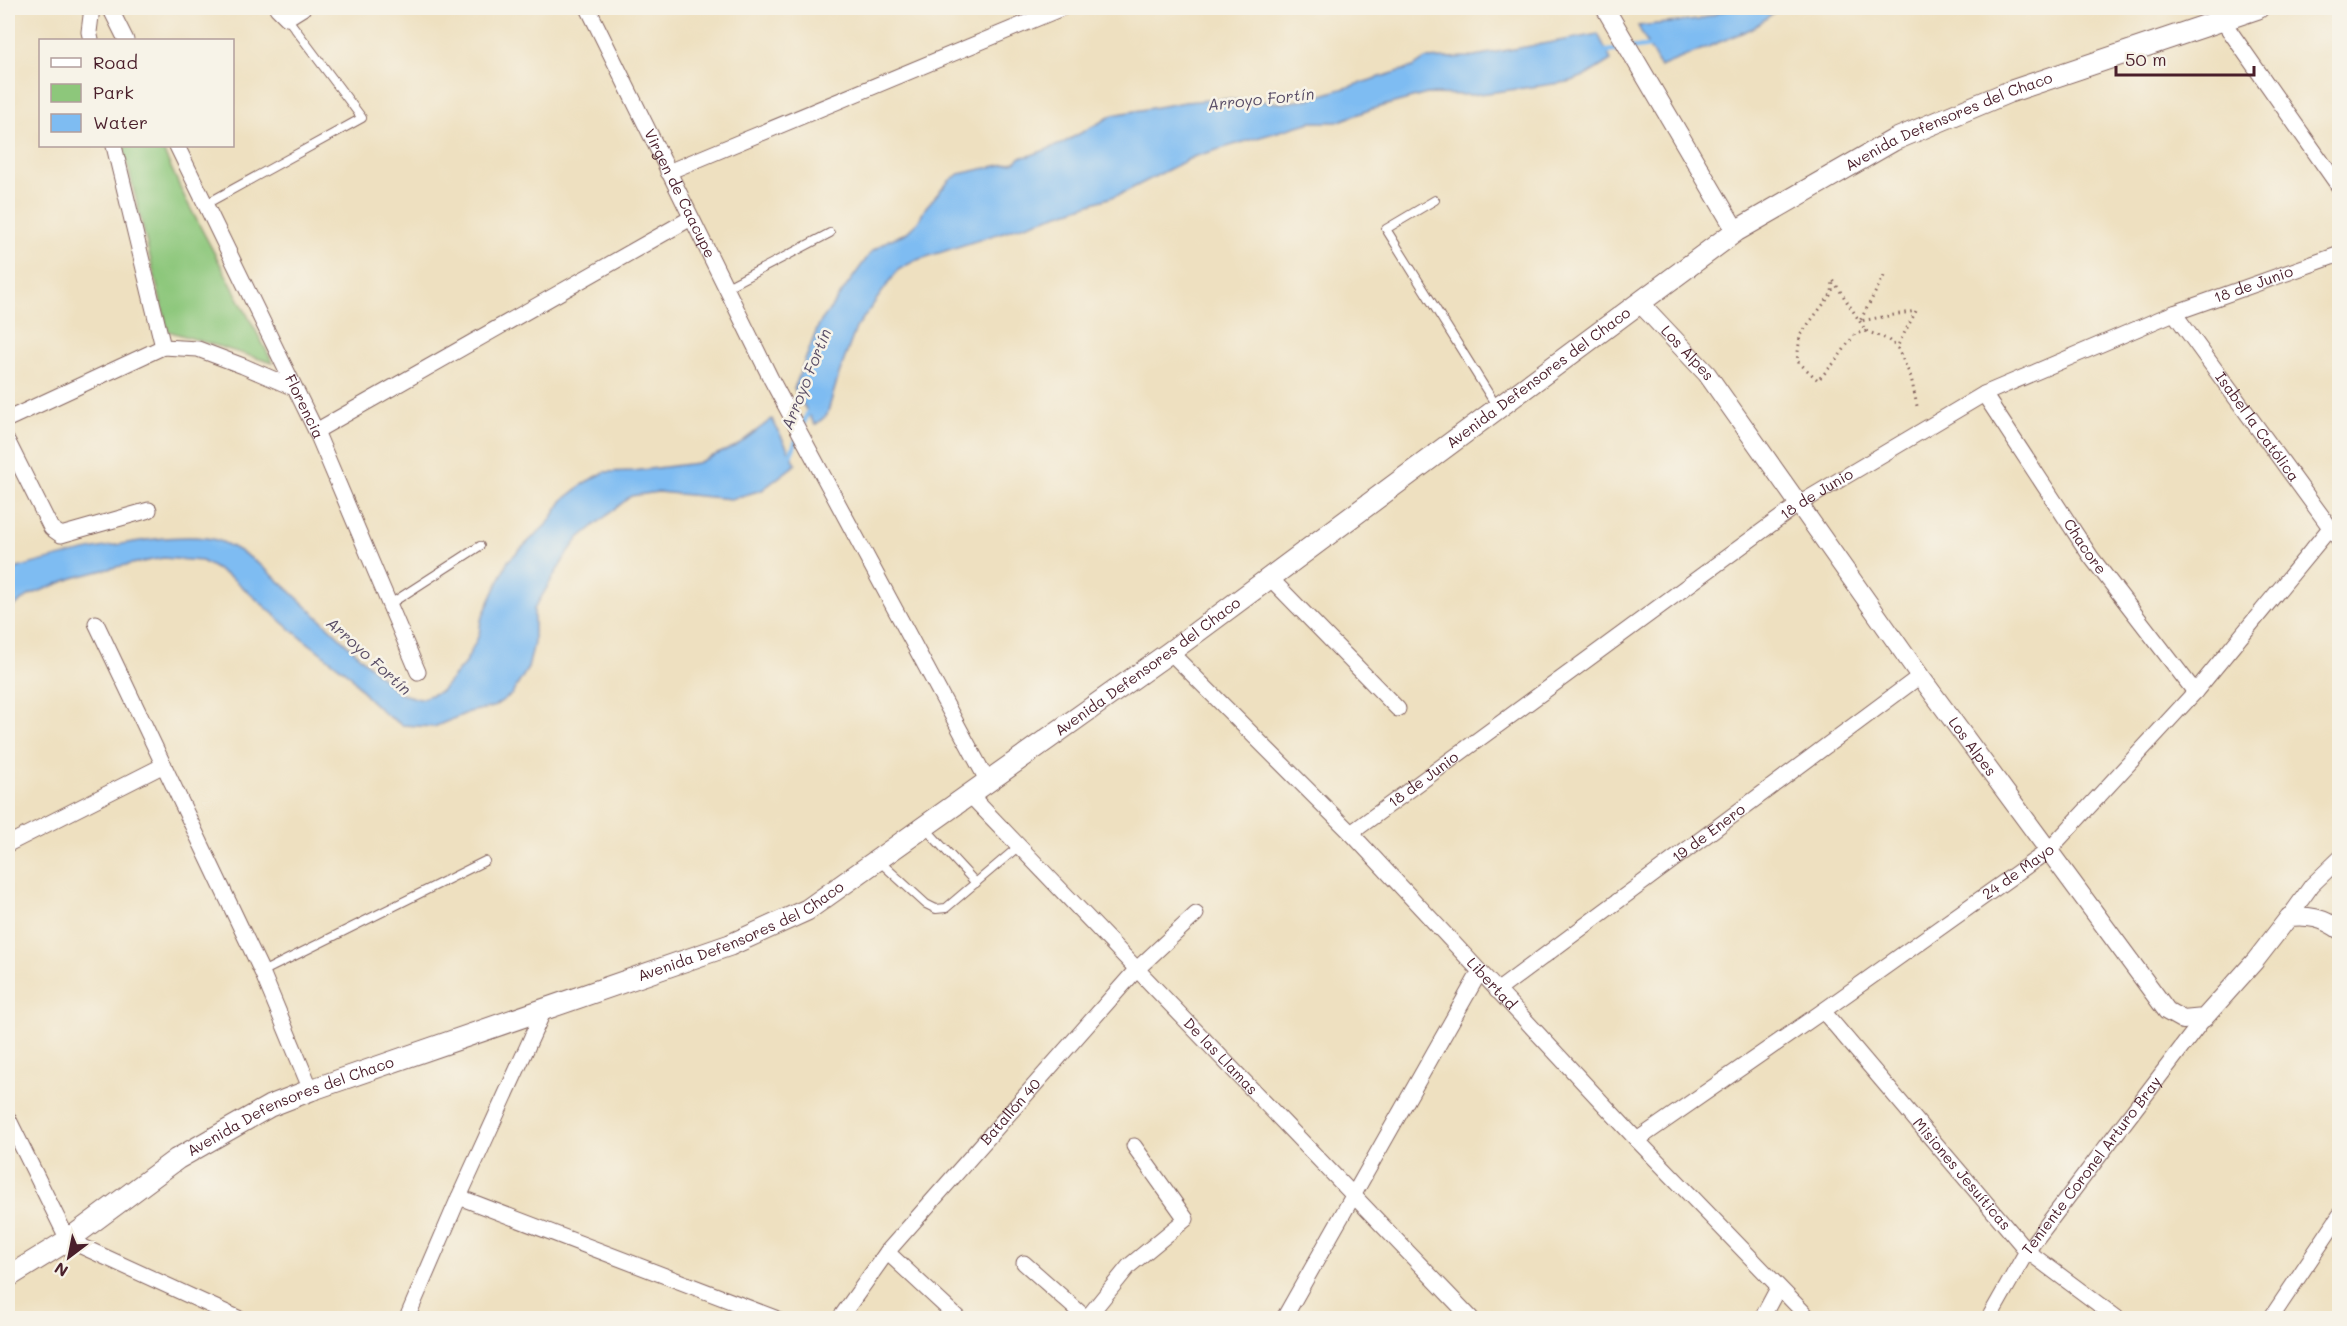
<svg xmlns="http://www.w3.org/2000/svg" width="2347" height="1326" font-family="Mali,sans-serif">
	<rect width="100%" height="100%" fill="#f7f3e8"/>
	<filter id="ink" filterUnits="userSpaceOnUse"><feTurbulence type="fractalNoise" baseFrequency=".0167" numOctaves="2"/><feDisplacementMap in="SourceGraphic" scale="12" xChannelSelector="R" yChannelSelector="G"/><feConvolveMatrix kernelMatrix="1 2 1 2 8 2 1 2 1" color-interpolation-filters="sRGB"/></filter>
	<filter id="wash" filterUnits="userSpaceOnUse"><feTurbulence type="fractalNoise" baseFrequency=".008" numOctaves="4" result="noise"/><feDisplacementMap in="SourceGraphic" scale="24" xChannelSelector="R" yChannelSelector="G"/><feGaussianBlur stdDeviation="1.35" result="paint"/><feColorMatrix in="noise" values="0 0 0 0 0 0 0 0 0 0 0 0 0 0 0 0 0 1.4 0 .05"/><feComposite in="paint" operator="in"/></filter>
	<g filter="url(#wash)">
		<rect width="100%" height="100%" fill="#eee0c0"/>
		<!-- green -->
		<path fill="#8dc77b" stroke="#6c7353" stroke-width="1.5" d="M123,146H161L186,200L273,363L168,331Z"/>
		<!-- water -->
		<g fill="#7ebcf2" stroke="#646e8e" stroke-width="1.5">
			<path d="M1732,8H1780L1753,28L1660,67L1638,26L1698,20Z"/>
			<path d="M1598,34L1611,60L1587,75L1568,82L1472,95L1427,94L1372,109L1337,122H1311L1193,157L1121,194L914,261L898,270L856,328L839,374L827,415L815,425L794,389L819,324L872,251L889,240L906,233L918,222L926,207L949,181L959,174L1015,162L1021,157L1029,156L1061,144L1113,115L1185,102L1222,99L1284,103L1309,99L1413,67L1425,59L1469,57Z"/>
			<path d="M772,419L796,464L762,490L731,499L658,492L631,496L579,538L567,554L534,609V643L528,668L512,694L493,707L469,712L434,727L402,725L385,714L366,696L351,676L294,632L232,578L202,561L163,558L116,567L73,578L30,595L8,610V571C52,557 181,525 222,542C255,556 279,581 305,605C337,634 367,664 398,693L420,699L441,691L465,663L479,635L481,620L508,561L548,523L563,500L586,482L605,472L633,471L697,463L736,446Z"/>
		</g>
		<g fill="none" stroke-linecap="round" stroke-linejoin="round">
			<!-- stream -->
			<g stroke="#7ebcf2" stroke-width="5">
				<path d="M1602,52L1656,45"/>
				<path d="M788,460L810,408"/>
			</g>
		</g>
	</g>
	<g filter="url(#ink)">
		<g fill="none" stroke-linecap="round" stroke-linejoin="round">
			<defs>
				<g id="service">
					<path d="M1435,200L1386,229L1497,407"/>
					<path d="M206,204L362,118L287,18"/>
					<path d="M727,287L830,233"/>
					<path d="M390,604L480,546"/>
					<path d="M926,829L976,883"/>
					<path d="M879,861L926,904L936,909L946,908L1019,846"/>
					<path d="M262,972L485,861"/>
				</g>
				<g id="minor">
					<path d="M110,8L126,40"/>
					<path d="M277,8L287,18L303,8"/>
					<path id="s1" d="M588,8L771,379L988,782"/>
					<path d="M2222,20L2340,188"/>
					<path d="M91,40L89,32L92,8"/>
					<path d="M114,146L163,347"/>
					<path id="s2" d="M177,146L316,431L418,672"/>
					<path d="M668,172L1062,8"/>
					<path id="s3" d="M2174,313L2340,541"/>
					<path id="s4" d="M1984,394L2091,557L2195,692"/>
					<path d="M8,419L163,347L198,349L243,366L294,388"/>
					<path d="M316,431L691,218"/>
					<path d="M8,442L51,528L61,535L149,510"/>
					<path d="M1270,578L1398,709"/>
					<path d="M96,623L262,972L311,1090"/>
					<path id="s5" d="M1170,652L1351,833L1637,1140L1809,1318"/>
					<path id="s6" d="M970,795L1471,1318"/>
					<path id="s7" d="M1351,833L1799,504L1984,394L2174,313L2340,254"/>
					<path d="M8,844L164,765"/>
					<path d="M2289,917L2312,885L2340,858"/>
					<path id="s8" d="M1497,991L1920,676"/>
					<path id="s9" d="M1823,1011L2027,1251L2117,1318"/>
					<path d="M8,1118L68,1240L238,1318"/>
					<path id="s10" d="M1637,1140L1823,1011L2049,850L2195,692L2330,528"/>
					<path d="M459,1197L775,1318"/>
					<path d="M887,1252L958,1318"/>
					<path d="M1024,1263L1086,1318"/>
					<path d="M407,1318L459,1197L545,1008"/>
					<path id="s11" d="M840,1318L887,1252L1136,970L1196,914"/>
					<path d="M1087,1318L1129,1266L1186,1219L1134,1146"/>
					<path d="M1284,1318L1479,973"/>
					<path d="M1762,1318L1778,1288"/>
					<path id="s12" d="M1989,1318L2027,1251L2204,1018"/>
					<path d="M2271,1318L2340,1215"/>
				</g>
				<g id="tertiary">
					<path d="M1605,8L1736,231"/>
					<path id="s13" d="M1640,303L1707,374L1920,676L2167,1011L2183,1020L2204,1018L2255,961L2289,917C2309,915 2323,918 2340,930"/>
				</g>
				<g id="secondary">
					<path id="s14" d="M8,1277L68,1240L177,1159L270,1106L311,1090L730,945L807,910L1170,652L1736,231L1894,140L2009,92L2258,8"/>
				</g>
			</defs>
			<!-- service casing -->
			<use href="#service" stroke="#83635f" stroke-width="10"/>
			<!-- minor casing -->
			<use href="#minor" stroke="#83635f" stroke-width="17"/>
			<!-- tertiary casing -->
			<use href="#tertiary" stroke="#83635f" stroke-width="20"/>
			<!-- secondary casing -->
			<use href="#secondary" stroke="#83635f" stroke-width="23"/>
			<!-- path -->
			<g stroke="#83635f" stroke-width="3" stroke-dasharray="1.5 4.5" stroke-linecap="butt">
				<path d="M1884,276L1860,321L1916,311L1897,347"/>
				<path d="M1866,331L1855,334L1835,362L1818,380L1797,361L1800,335L1832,293L1833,280L1866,331L1887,339L1897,347L1911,377L1917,406"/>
			</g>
			<!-- service -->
			<use href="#service" stroke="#fff" stroke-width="8"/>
			<!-- minor -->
			<use href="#minor" stroke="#fff" stroke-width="15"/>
			<!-- tertiary -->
			<use href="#tertiary" stroke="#fff" stroke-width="18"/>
			<!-- secondary -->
			<use href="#secondary" stroke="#fff" stroke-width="21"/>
		</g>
	</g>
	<g text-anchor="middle" stroke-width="5" stroke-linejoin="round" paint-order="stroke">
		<!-- street labels -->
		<g font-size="15" fill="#4a1f2b" stroke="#f7f3e8">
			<text dy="5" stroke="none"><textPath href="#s14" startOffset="2276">Avenida Defensores del Chaco</textPath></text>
			<text dy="5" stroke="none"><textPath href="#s1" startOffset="207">Virgen de Caacupe</textPath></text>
			<text dy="5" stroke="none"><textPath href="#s7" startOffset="1062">18 de Junio</textPath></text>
			<text dy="5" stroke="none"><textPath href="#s13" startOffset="69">Los Alpes</textPath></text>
			<text dy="5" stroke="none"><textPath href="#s14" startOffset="1790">Avenida Defensores del Chaco</textPath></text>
			<text dy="5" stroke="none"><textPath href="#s2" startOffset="290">Florencia</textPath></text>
			<text dy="5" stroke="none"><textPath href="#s3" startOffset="141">Isabel la Católica</textPath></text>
			<text dy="5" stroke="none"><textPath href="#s7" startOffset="576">18 de Junio</textPath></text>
			<text dy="5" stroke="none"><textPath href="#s4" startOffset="183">Chacore</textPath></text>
			<text dy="5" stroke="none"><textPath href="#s14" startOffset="1304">Avenida Defensores del Chaco</textPath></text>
			<text dy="5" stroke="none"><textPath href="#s13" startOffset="555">Los Alpes</textPath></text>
			<text dy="5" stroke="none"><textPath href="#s7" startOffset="90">18 de Junio</textPath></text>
			<text dy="5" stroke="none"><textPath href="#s8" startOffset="264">19 de Enero</textPath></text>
			<text dy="5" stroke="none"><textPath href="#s10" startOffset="466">24 de Mayo</textPath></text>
			<text dy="5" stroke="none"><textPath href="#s14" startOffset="816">Avenida Defensores del Chaco</textPath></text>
			<text dy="5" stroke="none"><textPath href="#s5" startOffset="462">Libertad</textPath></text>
			<text dy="5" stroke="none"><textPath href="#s6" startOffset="362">De las Llamas</textPath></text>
			<text dy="5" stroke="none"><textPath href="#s14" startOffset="332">Avenida Defensores del Chaco</textPath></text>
			<text dy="5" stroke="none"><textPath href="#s11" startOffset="268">Batallón 40</textPath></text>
			<text dy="5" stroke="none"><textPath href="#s12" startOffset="184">Teniente Coronel Arturo Bray</textPath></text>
			<text dy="5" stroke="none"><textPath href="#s9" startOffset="214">Misiones Jesuíticas</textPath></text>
		</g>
		<!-- water labels -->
		<g font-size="16" font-style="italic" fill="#5a4e67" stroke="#f7f3e8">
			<text transform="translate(1261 99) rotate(-6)" y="6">Arroyo Fortín</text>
			<text transform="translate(806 379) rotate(-68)" y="6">Arroyo Fortín</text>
			<text transform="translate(369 656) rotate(42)" y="6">Arroyo Fortín</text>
		</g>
	</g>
	<!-- margin -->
	<rect width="2347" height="1326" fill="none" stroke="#f7f3e8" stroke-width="30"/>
	<!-- legend -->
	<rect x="39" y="39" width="195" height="108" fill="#f7f3e8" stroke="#b29e9c" stroke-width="1.5"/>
	<rect x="51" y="58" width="30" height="9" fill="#ffffff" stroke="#b29e9c" stroke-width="1.5"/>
	<text x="93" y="69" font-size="18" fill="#4a1f2b">Road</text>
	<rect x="51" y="84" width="30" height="18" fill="#8dc77b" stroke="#b29e9c" stroke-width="1.5"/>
	<text x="93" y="99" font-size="18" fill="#4a1f2b">Park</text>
	<rect x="51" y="114" width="30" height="18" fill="#7ebcf2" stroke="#b29e9c" stroke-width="1.5"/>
	<text x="93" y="129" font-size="18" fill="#4a1f2b">Water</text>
	<!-- north arrow -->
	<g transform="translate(69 1257) rotate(212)" stroke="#f7f3e8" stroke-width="4.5" paint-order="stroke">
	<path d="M0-4.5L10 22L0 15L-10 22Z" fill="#4a1f2b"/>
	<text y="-9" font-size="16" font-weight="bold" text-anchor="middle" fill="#4a1f2b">N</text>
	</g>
	<!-- scale -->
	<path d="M2116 66v9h138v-9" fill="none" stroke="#4a1f2b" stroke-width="3"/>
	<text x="2125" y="66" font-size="18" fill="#4a1f2b" stroke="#f7f3e8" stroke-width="4.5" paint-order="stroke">50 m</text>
</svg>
